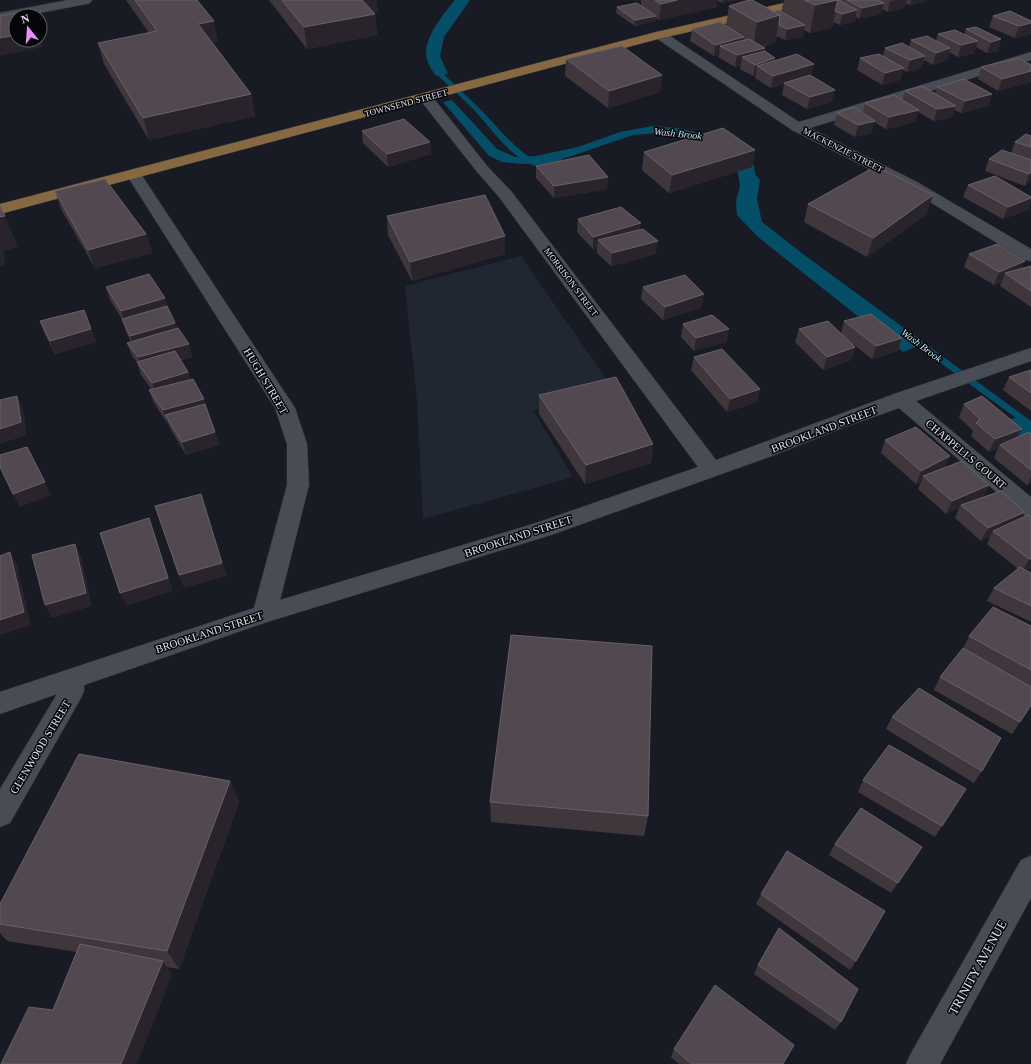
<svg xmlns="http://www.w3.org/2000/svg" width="1031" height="1064" font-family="Georgia,serif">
	<rect width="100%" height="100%" fill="#181b23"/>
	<!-- built -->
	<path fill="#212633" d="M521,256L615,392L533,410L573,477L423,519L417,401L405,286Z"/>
	<!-- water -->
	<g fill="#044e68">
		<path d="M455,0H470L444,37L440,56L448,74L436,76C433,71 428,65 427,59C421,41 444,13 455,0Z"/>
		<path d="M452,100L497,149L515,157L536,156L578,147L620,132L652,126L677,128L700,133L731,143L745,154L754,166L756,180L751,207L758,223L789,248L920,345L903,352L758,237L737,215L736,201L740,187L737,166L704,138L685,134L658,133L633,135L569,157L548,162L523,164L502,162L489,156L443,102Z"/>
		<path d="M1020,417L1031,425V447L993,423Z"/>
	</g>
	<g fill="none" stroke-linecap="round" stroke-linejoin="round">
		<!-- stream -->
		<g fill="#044e68" fill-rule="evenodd">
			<path d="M432,63H436L438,69C453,83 468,97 483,112C500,130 515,149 537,162L560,157L562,158V160L536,166C510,158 492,129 474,110C461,97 447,84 433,71Z"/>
			<path d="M747,167L749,168L760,180L757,199L762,222L803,254L1031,421V429L797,258L755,225L749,199L752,180L744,169Z"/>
		</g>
		<defs>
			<g id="minor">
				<path d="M68,0H92L90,3L86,4L24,16H16V18L0,21V13Z"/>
				<path d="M660,31L664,32L799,122L1031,52V60L810,128L917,182L1031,249V261L1025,260L907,188L792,130L656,38L654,35L656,32Z"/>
				<path d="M426,94L431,95L488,167L511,191L716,460L894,394L1031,348V361L916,401L1031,497V517L1023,515L899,408L845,427L772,456L551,535L267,622L84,685V691L81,698L10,823L0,827V789L57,694L0,714V692L254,608L287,485V444L275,408L126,174L129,171L134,169L139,171L295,408L307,444L309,485L280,600L536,523L698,467L499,197L478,173L421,101L419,98L421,95Z"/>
				<path d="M1031,856V898L940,1064H906L911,1053L1021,860Z"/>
			</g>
			<path id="major" d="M797,0H819L817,3L813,4L662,38L0,214V204L656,32Z"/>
		</defs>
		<!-- minor casing -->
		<use href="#minor" stroke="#34363c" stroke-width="1"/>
		<!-- major casing -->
		<use href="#major" stroke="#34363c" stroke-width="1"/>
		<!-- minor -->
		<use href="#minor" fill="#484c55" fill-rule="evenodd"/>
		<!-- major -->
		<use href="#major" fill="#866942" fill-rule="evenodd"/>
	</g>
	<!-- wall -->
	<g fill="#40373d">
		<path d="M126,0H197L218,42L213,43L251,94L255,116L149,140L104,64L98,43L149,33Z"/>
		<path d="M269,0H376L378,13H375L377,35L307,49Z"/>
		<path d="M641,0H737L722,3L717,0V7L659,20L656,18V21L635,26L616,13L617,7L641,5Z"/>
		<path d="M784,0H927V1L910,5L906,3L904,8L888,12L882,9L881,14L859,19L856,17L855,21L840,25L833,22L832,28L810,33L804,30L803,37L785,40L777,36L775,43L762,47L765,48L764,52L775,61L811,76L832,102L807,109L782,95L784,84L771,88L755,78L756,75L753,76L740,69L741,65L735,67L718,57L719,55L714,56L690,41L692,29L726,26L729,6L781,12Z"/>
		<path d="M1010,11L1031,34L1015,38L989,27L993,16Z"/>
		<path d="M966,29L1001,39L998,51L987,53L976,47L974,53L958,57L949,52L947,60L933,65L924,60L921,68L907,72L903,70L900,80L882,85L857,70L860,58L883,56L885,48L909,47L911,40L936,41L938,34L964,35Z"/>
		<path d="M566,59L662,75L660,92L608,108L565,76Z"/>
		<path d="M1031,65V82L998,91L978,79L981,67Z"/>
		<path d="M937,87L992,94L988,106L961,113L954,110L952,117L934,121L918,112L915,122L886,129L874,122L871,133L855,137L834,125L837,113H863L865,103L902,100L905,91L935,93Z"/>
		<path d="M362,131L430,142L431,154L388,167L363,143Z"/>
		<path d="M1031,136V180L1025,186L985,171L989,159L1011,153L1015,142Z"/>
		<path d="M755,150L752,167L669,193L642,170L644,152Z"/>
		<path d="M536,166L608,177L607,189L554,198L536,178Z"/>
		<path d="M968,185L1028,210L1003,219L963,197Z"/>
		<path d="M55,191L146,234L152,253L95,268L61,209Z"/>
		<path d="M808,204L927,214L867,257L804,222Z"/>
		<path d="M387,216L505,236V254L412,281L388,235Z"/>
		<path d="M578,219L640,230L656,254L611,266L597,253V248L593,249L577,232Z"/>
		<path d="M969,254L1022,268L1031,266V307L1000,286L1002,282L994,285L964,267Z"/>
		<path d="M106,287L165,298L168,309L177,328L189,344L192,357L181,360L188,372L191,380L207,411L215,432L219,445L186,455L170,428L168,423H167L154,403L149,390H152L141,375L137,362L132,356L127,343L131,342L126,332L122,319L110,300Z"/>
		<path d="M643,287L702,307L663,320L641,299Z"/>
		<path d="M84,310L96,342L55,354L45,334L40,321Z"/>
		<path d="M844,321L898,351L872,359L849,341L855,347L851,360L823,370L795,342L799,329L841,333Z"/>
		<path d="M683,324L727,342L694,351L681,337Z"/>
		<path d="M694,357L760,389L757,402L727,412L691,370Z"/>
		<path d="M1031,370V411L1003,390L1009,377Z"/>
		<path d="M539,395L653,444L651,463L585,484L539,414Z"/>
		<path d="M964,404L1018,437L1031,434V483L1027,485L994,458L998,448L989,452L971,436L973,431L959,417Z"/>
		<path d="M885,440L946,467L989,485L983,497L1025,512L1021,518L1031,517V568L1026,570L1031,573V622L987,601L994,588L1018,569L987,544L990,537L981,541L955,518L959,508L946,514L918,489L921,482L916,484L881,453Z"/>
		<path d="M1031,626V706L1012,734L934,690L940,677L963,649L969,636Z"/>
		<path d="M892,717L982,771L974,783L886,729Z"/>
		<path d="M863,780L966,789L935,837L858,792Z"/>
		<path d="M230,781L239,802L179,969L167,967L172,975L53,1010L77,952L7,941L0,933V904Z"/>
		<path d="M490,802L648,816L644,836L491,822Z"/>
		<path d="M835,844L915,858L891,893L829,855Z"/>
		<path d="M761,894L856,961L850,970L756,904Z"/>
		<path d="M758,965L841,1022L835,1030L754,974Z"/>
		<path d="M674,1049L783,1064H679L671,1057Z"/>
	</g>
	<!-- shaded-wall -->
	<g fill="#29242b">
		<path d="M358,0H376L378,13L360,16Z"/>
		<path d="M677,0H717V7L659,20L661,4Z"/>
		<path d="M723,0H737L722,3Z"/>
		<path d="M838,0L832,28L810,33L815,5Z"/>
		<path d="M896,0H907L904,8L888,12L890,1Z"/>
		<path d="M911,0H927V1L910,5Z"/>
		<path d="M884,3L881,14L859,19L862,8Z"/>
		<path d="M857,10L855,21L840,25L842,14Z"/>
		<path d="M375,14L377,35L307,49L304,27Z"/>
		<path d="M780,15L775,43L753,49L757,22Z"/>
		<path d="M656,16V21L635,26V20Z"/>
		<path d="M214,21L218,42L203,45L198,24Z"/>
		<path d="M1031,23V34L1015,38L1019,26Z"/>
		<path d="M805,25L803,37L785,40L787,29Z"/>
		<path d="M16,35V40H40V39L43,47L0,56V38Z"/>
		<path d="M744,37L742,49L720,46L719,55L714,56L715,45Z"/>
		<path d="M1001,39L998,51L987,53L991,42Z"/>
		<path d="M978,41L974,53L958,57L961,45Z"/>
		<path d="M765,48L763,60L742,57L741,65L735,67L737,55Z"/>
		<path d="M950,48L947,60L933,65L936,53Z"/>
		<path d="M925,56L921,68L907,72L910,60Z"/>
		<path d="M775,58L773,70L757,66L756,75L753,76L755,65Z"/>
		<path d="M814,64L811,76L771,88L773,76Z"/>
		<path d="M904,68L900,80L882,85L885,73Z"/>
		<path d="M1031,71V82L998,91L1002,79Z"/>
		<path d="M662,75L660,92L608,108L609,91Z"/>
		<path d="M835,90L832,102L807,109L810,97Z"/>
		<path d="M251,94L255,116L149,140L143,118Z"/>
		<path d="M992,94L988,106L961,113L965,101Z"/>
		<path d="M956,106L952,117L934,121L937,109Z"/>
		<path d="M919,110L915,122L886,129L889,117Z"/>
		<path d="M875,121L871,133L855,137L858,125Z"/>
		<path d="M430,142L431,154L388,167L387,154Z"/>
		<path d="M755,150L752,167L669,193L672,175Z"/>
		<path d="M1031,172V180L1025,186L1029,174Z"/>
		<path d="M608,177L607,189L554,198V186Z"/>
		<path d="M933,195L927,214L867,257L873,238Z"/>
		<path d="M1031,198V202L1028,210L1003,219L1008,207Z"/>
		<path d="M5,216L18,247L4,251L5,265L0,267V217Z"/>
		<path d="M641,223L639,235L598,240L597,248L593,249V237Z"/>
		<path d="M146,234L152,253L95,268L88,250Z"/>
		<path d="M505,236V254L412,281L410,262Z"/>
		<path d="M658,241L656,254L611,266L612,253Z"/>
		<path d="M1025,261L1019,274L1005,273L1002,282L994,285L999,272Z"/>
		<path d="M704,294L702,307L663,320L665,307Z"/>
		<path d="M165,298L169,311L125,324L121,311Z"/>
		<path d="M175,323L179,336L134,349L130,336Z"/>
		<path d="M91,329L96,342L55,354L50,341Z"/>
		<path d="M729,329L727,342L694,351L696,338Z"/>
		<path d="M902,338L898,351L872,359L876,346Z"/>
		<path d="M189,344L192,357L143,370L138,357Z"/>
		<path d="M855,347L851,360L823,370L827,357Z"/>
		<path d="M188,372L192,385L157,396L152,383Z"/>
		<path d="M760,389L757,402L727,412L730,399Z"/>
		<path d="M17,396L23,409L27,435L0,444V429Z"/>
		<path d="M204,399L208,412L165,415L168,423H167L163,410Z"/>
		<path d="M1022,429L1015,442L1000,445L998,448L989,452L995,439Z"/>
		<path d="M215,432L219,445L186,455L182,442Z"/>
		<path d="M653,444L651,463L585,484L586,465Z"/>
		<path d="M950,456L945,469L923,476L921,482L916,484L921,471Z"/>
		<path d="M1031,477V483L1027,485Z"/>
		<path d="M45,482L51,495L20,507L13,494Z"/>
		<path d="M989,485L983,498L961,505L959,508L946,514L952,501Z"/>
		<path d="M201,494L227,576L184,588L179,575Z"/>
		<path d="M1025,512L1018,525L993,531L990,537L981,541L988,528Z"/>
		<path d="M149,518L154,531L173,591L126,606L120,593Z"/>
		<path d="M75,544L81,557L92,606L52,618L45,605Z"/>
		<path d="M10,552L17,565L31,625L0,635V620Z"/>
		<path d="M1029,559H1031V568L1022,572Z"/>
		<path d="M230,781L239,802L179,969L167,951Z"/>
		<path d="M163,961L172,975L137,1064H121Z"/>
	</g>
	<!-- building -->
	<g fill="#51494f" stroke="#686167">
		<path d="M135,0H197L214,21L198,24L251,94L143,118L98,43L157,31Z"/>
		<path d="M282,0H362L375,14L304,27Z"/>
		<path d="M655,0H677L661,4Z"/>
		<path d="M749,0H752L780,15L757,22L729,6Z"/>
		<path d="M804,0H838L815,5Z"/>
		<path d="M837,0H839L857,10L842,14L835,11L838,0Z"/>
		<path d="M847,0H878L884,3L862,8Z"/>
		<path d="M637,3L656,16L635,20L617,7Z"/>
		<path d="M778,10L805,25L787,29L779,25L780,15L773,12Z"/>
		<path d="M27,11L30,16H16V35L0,38V16Z"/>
		<path d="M1010,11L1031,21V23L1019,26L993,16Z"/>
		<path d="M720,22L744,37L715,45L692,29Z"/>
		<path d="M976,27L1001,39L991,42L966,29Z"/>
		<path d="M955,30L978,41L961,45L938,34Z"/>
		<path d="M927,36L950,48L936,53L911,40Z"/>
		<path d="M749,39L765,48L737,55L720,46Z"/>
		<path d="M902,43L925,56L910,60L885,48Z"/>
		<path d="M622,46L662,75L609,91L566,59Z"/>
		<path d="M765,51L775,58L755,65L742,57Z"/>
		<path d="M797,54L814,64L773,76L757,66Z"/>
		<path d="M879,54L904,68L885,73L860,58Z"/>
		<path d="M1019,58L1031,65V71L1002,79L981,67Z"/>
		<path d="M810,75L835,90L810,97L784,83Z"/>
		<path d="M964,79L992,94L965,101L937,87Z"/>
		<path d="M922,86L956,106L937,109L905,91Z"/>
		<path d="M894,95L919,110L889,117L865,103Z"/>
		<path d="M854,107L875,121L858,125L837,113Z"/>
		<path d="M404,119L430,142L387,154L362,131Z"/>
		<path d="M723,128L755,150L672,175L644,152Z"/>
		<path d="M1026,134L1031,136V147L1015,142Z"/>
		<path d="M1002,150L1031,160V172L1029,174L989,159Z"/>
		<path d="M589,155L608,177L554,186L536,166Z"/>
		<path d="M876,166L933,195L873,238L808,204Z"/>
		<path d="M995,176L1031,197V198L1008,207L968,185Z"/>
		<path d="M105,179L146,234L88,250L55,191Z"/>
		<path d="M485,195L505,236L410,262L387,216Z"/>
		<path d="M0,205L5,216L0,217Z"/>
		<path d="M621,207L641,223L593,237L578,219Z"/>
		<path d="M643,229L658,241L612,253L598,240Z"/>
		<path d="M997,244L1025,261L999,272L969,254Z"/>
		<path d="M1031,266V291L1005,273Z"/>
		<path d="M149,274L165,298L121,311L106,287Z"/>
		<path d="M685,275L704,294L665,307L643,287Z"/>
		<path d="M167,306L175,323L130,336L122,319Z"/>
		<path d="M84,310L91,329L50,341L40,321Z"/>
		<path d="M871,314L902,338L876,346L844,321Z"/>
		<path d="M712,315L729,329L696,338L683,324Z"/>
		<path d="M828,321L855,347L827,357L799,329Z"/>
		<path d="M178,328L189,344L138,357L127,343Z"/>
		<path d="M722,349L760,389L730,399L694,357Z"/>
		<path d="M175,351L188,372L152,383L137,362Z"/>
		<path d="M1031,370V393L1009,377Z"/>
		<path d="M616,377L653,444L586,465L539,395Z"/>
		<path d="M193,379L204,399L163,410L149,390Z"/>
		<path d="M17,396L21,422L0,429V400Z"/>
		<path d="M982,396L1022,429L995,439L976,423L980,419L964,404Z"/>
		<path d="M205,404L215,432L182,442L165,415Z"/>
		<path d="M916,427L950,456L921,471L885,440Z"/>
		<path d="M1029,432L1031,434V470L1000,445Z"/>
		<path d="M27,447L45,482L13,494L0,467V455Z"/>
		<path d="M962,461L989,485L952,501L923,476Z"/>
		<path d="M1001,491L1025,512L988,528L961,505Z"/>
		<path d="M201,494L222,563L179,575L155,506Z"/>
		<path d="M1028,515L1031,517V559H1029L993,531Z"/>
		<path d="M149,518L168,578L120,593L100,533Z"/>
		<path d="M75,544L86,593L45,605L32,555Z"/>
		<path d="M10,552L24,612L0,620V556Z"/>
		<path d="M1020,567L1031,573V606L994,588Z"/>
		<path d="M993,607L1031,626V670L969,636Z"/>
		<path d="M511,635L652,646L648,816L490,802Z"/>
		<path d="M963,648L1031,687V705L1020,722L940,677Z"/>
		<path d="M919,688L1001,738L982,771L892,717Z"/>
		<path d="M889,745L966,789L942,826L863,780Z"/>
		<path d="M79,754L230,781L167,951L0,924V904Z"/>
		<path d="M861,808L922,847L898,883L835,844Z"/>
		<path d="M787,851L885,911L856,961L761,894Z"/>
		<path d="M779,928L858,989L841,1022L758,965Z"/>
		<path d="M80,944L163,961L121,1064H1L29,1007L53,1010Z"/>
		<path d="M715,985L794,1045L783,1064H692L674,1049Z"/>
	</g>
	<g text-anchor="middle" stroke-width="3" stroke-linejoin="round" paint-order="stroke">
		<!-- far-street labels -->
		<g font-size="9" fill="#e0e2e8" stroke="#050609">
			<text transform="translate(406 103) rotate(-15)" y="3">TOWNSEND STREET</text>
			<text transform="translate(843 150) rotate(27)" y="3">MACKENZIE STREET</text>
			<text transform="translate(571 282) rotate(53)" y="3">MORRISON STREET</text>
		</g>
		<!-- far-water labels -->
		<g font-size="10" font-style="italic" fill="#cce5f2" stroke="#050609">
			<text transform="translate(678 133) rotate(6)" y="4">Wash Brook</text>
			<text transform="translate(922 345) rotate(37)" y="4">Wash Brook</text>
		</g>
		<!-- street labels -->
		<g font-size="11" fill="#e0e2e8" stroke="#050609">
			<text transform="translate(266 381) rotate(59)" y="4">HUGH STREET</text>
			<text transform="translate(824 429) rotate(-21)" y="4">BROOKLAND STREET</text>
			<text transform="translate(966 454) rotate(40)" y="4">CHAPPELLS COURT</text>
			<text transform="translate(518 536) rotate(-18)" y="4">BROOKLAND STREET</text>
			<text transform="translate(209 632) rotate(-18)" y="4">BROOKLAND STREET</text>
			<text transform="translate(40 747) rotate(-59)" y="4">GLENWOOD STREET</text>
		</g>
		<!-- near-street labels -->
		<g font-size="13" fill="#e0e2e8" stroke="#050609">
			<text transform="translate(977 967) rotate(-61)" y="5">TRINITY AVENUE</text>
		</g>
	</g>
	<!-- north arrow -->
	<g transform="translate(28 28) rotate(343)"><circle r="19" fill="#050609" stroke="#5d5e62"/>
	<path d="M0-3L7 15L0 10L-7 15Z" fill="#ed8cf9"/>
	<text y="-6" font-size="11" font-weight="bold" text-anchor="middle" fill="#e0e2e8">N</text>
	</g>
</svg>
